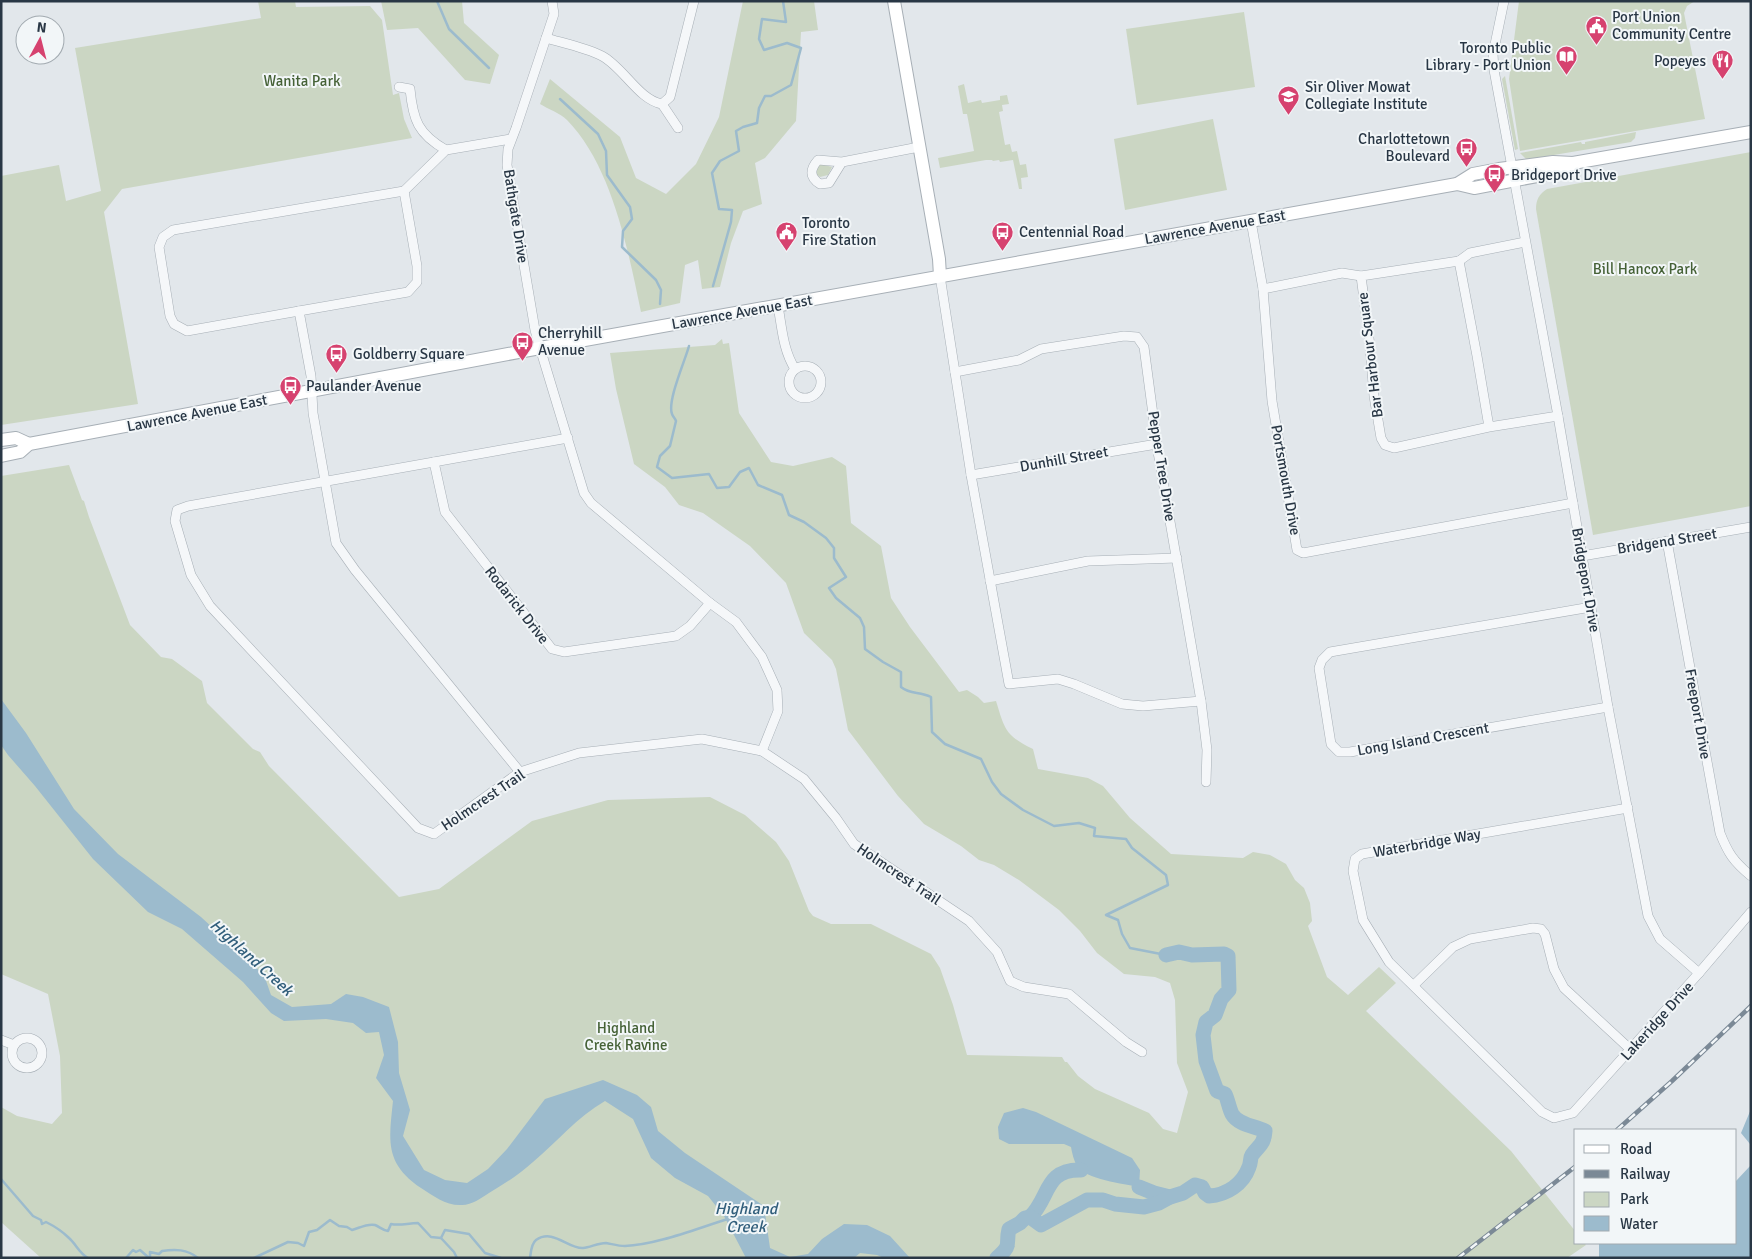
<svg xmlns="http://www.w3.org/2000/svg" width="1752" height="1259" font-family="Signika,sans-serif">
	<rect width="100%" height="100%" fill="#e2e7eb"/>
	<!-- green -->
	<g fill="#cbd6c3">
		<path d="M258,1H295L296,7L370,6L382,20L393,95L399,93L404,119L412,138L122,189L104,212L138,404L1,425V176L59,165L66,201L101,191L75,48L261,18Z"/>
		<path d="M381,1H462L464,23L499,55L490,84L465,80L418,28L387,30Z"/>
		<path d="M743,1H814L818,30L801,32L796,121L765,158L755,163L762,204L743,211L731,243L720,287L702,289L698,260L685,265L680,303L641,312C628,250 612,166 567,120C560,113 548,109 540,104L550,79L620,137L636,178L666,194L696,164L719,117Z"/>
		<path d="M1519,1H1695L1687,6L1684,13L1705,119L1520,151L1509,79Z"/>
		<path d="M1244,12L1255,87L1137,105L1126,29Z"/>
		<path d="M1505,76L1518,149L1515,150L1502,79Z"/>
		<path d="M964,84L968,103L981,100L982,103L1000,100V96L1007,95L1009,104L1002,105L1003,111L999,112L1005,145L1010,144L1012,152L1017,151L1020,165L1026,164L1028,177L1021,178L1022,189H1019L1013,160L1000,162L999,160L993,161L992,160H986L940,168L938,158L974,151L967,114H963L958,86Z"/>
		<path d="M1213,119L1227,190L1125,210L1114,139Z"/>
		<path d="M1636,132L1635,138L1631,142L1530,159H1526L1520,153L1581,142L1582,144H1585V142Z"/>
		<path d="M1751,152V506L1593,535L1536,209C1536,200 1539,194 1547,189Z"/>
		<path d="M821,164L832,167L828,175L820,177L816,174L815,169L818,165Z"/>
		<path d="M722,339L723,344L729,343L739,413L771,462L793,466L832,457L846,466L851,523L881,546L891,598L910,627L959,692L967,690L978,697L984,703L996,701C1005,730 1005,735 1033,749L1038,769L1088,778L1103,786L1130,818L1171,854L1243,858L1253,852L1270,855L1286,864L1295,880L1304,888L1310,903L1312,921L1308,926L1327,977L1348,995L1379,967L1396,983L1366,1011L1511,1151L1576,1232V1243H1584L1586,1245L1567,1258H41L1,1222V1107L17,1116L52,1124L62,1113L60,1056L48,994L1,974V476L69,465L82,500L84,501L89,517L130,625L161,657L172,659L202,681L207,703L253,749L260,752L269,766L399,897L439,889L532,821L608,800L710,797L745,815L776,842L789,861L809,911L813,916L831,924H871L931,954L940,968L953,1005L967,1055L1062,1057L1065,1062H1067L1078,1076L1095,1089L1149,1113L1163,1129L1177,1133L1188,1092L1177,1063L1175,1000L1170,983L1155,977L1124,974L1097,953L1080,931L1059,910L1019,880L994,865L979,860L961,846L924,824L898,796L848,730L836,669L832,660L804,633L786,583L750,546L703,513L679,505L665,487L634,464L616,389L610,353L715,345Z"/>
	</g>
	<!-- water -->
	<g fill="#9cbbcd">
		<path d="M1,699L26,733L74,809L118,854L201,917L264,975L271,995L292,1007L331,1004L346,994L363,997L389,1007L398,1042L399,1073L410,1110L403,1136L424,1170L445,1180L467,1183L488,1169L507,1149L545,1099L603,1080L637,1095L651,1107L658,1131L685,1153L764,1206L770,1248L790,1257L808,1254L822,1239L844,1224L867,1225L890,1236L910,1258H884L877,1255L860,1253L854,1258H746L724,1216L708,1196L675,1178L651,1158L633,1119L605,1101C577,1117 557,1142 533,1162C520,1174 504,1184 489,1193C481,1198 472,1205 462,1205C446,1206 434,1196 421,1188C384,1163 389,1140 393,1101L376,1078L384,1055L379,1032L366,1033L353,1023L326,1019L284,1021L271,1013L243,982L182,929L148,912L93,859L35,786L8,755L1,745Z"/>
		<path d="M1023,1108L1036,1112L1132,1158L1140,1170L1139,1187C1125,1184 1084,1179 1077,1166C1074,1161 1072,1153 1071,1147L1064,1144H1009L999,1139L998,1127L1004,1113Z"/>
		<path d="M1751,1109V1144H1750L1741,1133Z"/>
		<path d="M1751,1165V1258H1599V1243H1736V1181Z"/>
		<path d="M1015,1246L1002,1258H992L1002,1249Z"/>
	</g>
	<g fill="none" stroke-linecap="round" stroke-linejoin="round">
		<!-- stream -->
		<g stroke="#9cbbcd" stroke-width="2.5">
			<path d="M437,1L449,29L489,68"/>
			<path d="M560,99L598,134L606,151L607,175L630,207L632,219L623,231L622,247L656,280L661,290L660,304"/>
			<path d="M713,286L731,222L732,210L719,209L712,173L720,161L739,151L736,131L743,127L757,123L759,108L765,96H771L791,85L801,48L787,43L764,50L759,39L762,19L786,22L783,1"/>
			<path d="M689,346C685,361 667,401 672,414C673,417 675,418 676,421L670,446L660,456L657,467L672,478L709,474L717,488L729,487L740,472L749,468L758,485L782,495L789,515L804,522L826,538L834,548V558L846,577L829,588L836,598L860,618L864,627L865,649L883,662L901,672V687C911,695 919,691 931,697L932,732L945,744L981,759L992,782L1001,794L1023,810L1054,826L1079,823L1095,828L1094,836L1126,839L1132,848L1166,875L1168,885L1106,915L1118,920L1122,934L1130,948L1166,955"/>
			<path d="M1,1179L33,1216L41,1220L42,1224L46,1222C54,1226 62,1231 69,1238C76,1244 79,1253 88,1258"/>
			<path d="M126,1258L133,1250L136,1252L140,1250L148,1257H150V1252L159,1254L162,1251C175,1249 187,1249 198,1258"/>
			<path d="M254,1258L288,1242L298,1243L304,1246L309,1232L317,1230L330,1220L339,1226L347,1227L352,1230C359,1228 368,1223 375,1225C380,1227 382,1230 388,1231L391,1224C400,1226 408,1223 418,1223L431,1237L441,1238"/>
			<path d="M457,1258L454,1252L441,1238L445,1230L469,1234L485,1253L501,1258"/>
			<path d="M530,1258C531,1252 531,1244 536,1240C553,1228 568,1249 583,1248C591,1247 598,1243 606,1243C612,1244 618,1246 625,1246C656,1245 698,1228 728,1219"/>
		</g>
		<!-- river -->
		<g stroke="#9cbbcd" stroke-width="15">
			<path d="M1139,1187L1154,1193L1170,1197"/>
			<path d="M1030,1217C1050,1198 1044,1169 1081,1170"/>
			<path d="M997,1258C1013,1244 1005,1245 1009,1229L1020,1223L1025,1218L1030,1217L1041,1225L1087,1200H1103L1115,1204L1144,1207L1159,1203L1170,1197L1183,1193L1195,1185L1202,1187L1205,1193L1209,1196C1227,1195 1243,1184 1249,1167C1251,1163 1250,1158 1252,1155C1259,1145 1264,1145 1265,1131C1255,1126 1238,1125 1232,1114C1229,1108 1228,1100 1225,1094L1217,1091L1206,1061L1203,1035L1206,1022L1215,1015L1221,999L1229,990L1228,956L1224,954L1192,955L1179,952L1166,955"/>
		</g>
		<defs>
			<g id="street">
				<path d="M552,1L554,14L516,128L508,149L507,165L535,330L540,348L584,493L591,503L710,603L736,622L762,657L777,690L778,711L762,751"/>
				<path d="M1504,1L1493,54L1494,70L1558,416L1608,707L1648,916L1660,939L1699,973"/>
				<path d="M546,38C563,43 587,48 602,56C623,67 639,100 662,104L670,97L694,1"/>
				<path d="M399,87L410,89C413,120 418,134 446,150"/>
				<path d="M662,104L678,128"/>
				<path d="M842,162L829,183L820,184C809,177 810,169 818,160L842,162L919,147"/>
				<path d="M404,191L417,266V282L408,292L299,311L311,376L313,413L336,543L355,570L520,772"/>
				<path d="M1251,221L1263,289L1272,401L1297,550L1303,553L1573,503"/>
				<path d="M1459,261L1470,253L1525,242"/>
				<path d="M940,276L971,475L1009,684L1058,679L1074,684L1122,704L1143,706L1201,701"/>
				<path d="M1263,289L1342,273L1361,276"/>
				<path d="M778,306C782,328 783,350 795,369"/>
				<path d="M299,311L187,331L174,324L170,316L159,247L163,237L173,230L404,191L446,150L511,139"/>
				<circle cx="805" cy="382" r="16"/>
				<path d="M955,372L1019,360L1041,349L1124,336L1137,337L1144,347L1158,452L1201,701L1207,750L1206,782"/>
				<path d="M1489,427L1477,356L1459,261L1361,276L1370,346L1374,396L1381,438L1385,445L1394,448L1489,427L1558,416"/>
				<path d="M568,438L188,506L177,510L175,521L191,575L210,606L418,828L434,834L520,772L579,753L702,739L762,751L804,779L836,818L854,844L969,921L997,952L1010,981L1024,987L1069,994L1126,1042L1142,1052"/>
				<path d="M434,462L445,512L552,649L564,652L676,636L690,626L710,603"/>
				<path d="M971,475L1157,444"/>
				<path d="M1667,541L1720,833C1728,853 1733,861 1751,876"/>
				<path d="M1582,556L1751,527"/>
				<path d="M990,581L1088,561L1177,558"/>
				<path d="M1591,607L1330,652L1322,660L1319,668L1331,744L1339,752H1350L1608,707"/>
				<path d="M1628,808L1362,854L1355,859L1353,871L1363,920L1389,962L1542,1112L1554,1118L1573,1113L1699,973L1751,912"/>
				<path d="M1414,985L1453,947L1470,939L1533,928L1541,929L1545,934L1554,969L1564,988L1631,1050"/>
				<circle cx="27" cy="1053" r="15"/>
				<path d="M1,1040L14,1045"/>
			</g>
			<g id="secondary">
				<path d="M894,1L939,259L940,276"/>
				<path d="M1457,184L1474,188L1553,173L1573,164"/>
				<path d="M1,440L16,438L29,444"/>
				<path d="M1,456L20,452L29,444L540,348L1457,184L1473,174L1499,169L1553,162L1573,163L1751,132"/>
			</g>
		</defs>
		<!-- street casing -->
		<use href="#street" stroke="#a7afb6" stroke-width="10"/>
		<!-- secondary casing -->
		<use href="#secondary" stroke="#a7afb6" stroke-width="14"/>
		<!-- street -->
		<use href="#street" stroke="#f5f7f9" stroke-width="9"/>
		<!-- secondary -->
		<use href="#secondary" stroke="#fff" stroke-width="12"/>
		<defs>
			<g id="rail">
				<path d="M1617,1130L1672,1081L1751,1006"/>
				<path d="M1458,1258L1576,1166"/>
			</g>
		</defs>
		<!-- rail casing -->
		<use href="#rail" stroke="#7b8996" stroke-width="4.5"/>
		<!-- rail -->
		<use href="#rail" stroke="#f2f6f8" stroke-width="2.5" stroke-dasharray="8" stroke-linecap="butt"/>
	</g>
	<!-- icons -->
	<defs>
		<symbol id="civic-pin" viewBox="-11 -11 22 30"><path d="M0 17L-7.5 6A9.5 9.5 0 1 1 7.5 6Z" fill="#d6426f" stroke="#f2f6f8"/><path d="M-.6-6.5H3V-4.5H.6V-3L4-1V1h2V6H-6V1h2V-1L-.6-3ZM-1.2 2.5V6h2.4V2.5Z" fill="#fff"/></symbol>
		<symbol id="library-pin" viewBox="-11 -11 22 30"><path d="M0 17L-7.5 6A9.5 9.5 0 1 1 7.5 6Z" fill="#d6426f" stroke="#f2f6f8"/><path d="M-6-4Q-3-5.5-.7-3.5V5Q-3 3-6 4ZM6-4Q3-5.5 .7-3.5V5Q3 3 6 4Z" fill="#fff"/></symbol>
		<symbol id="restaurant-pin" viewBox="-11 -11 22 30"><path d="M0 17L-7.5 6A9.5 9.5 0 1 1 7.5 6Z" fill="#d6426f" stroke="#f2f6f8"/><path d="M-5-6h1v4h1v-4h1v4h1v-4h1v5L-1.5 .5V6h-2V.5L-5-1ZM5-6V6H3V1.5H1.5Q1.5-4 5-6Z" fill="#fff"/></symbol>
		<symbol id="school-pin" viewBox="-11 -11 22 30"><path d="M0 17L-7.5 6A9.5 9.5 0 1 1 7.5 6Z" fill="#d6426f" stroke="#f2f6f8"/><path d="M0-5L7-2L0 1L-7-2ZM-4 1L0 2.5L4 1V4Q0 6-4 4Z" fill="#fff"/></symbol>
		<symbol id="bus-pin" viewBox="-11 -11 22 30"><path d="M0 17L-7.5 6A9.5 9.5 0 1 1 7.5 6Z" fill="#d6426f" stroke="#f2f6f8"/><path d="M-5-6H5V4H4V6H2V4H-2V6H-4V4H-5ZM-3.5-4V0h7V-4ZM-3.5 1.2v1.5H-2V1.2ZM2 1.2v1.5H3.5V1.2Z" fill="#fff"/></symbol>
	</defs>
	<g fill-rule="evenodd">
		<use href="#civic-pin" x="1584" y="14" width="25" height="34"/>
		<use href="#library-pin" x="1554" y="44" width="25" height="34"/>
		<use href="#restaurant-pin" x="1710" y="48" width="25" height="34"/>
		<use href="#school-pin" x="1276" y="84" width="25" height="34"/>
		<use href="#bus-pin" x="1454" y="136" width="25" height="34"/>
		<use href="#bus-pin" x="1482" y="162" width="25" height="34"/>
		<use href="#civic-pin" x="774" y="220" width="25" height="34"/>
		<use href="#bus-pin" x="990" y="220" width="25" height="34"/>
		<use href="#bus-pin" x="510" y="330" width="25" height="34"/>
		<use href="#bus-pin" x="324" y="342" width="25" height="34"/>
		<use href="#bus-pin" x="278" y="374" width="25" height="34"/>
	</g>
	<g text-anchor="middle" stroke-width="4" stroke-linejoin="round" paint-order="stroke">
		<!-- poi labels -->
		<g font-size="15" fill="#293745" stroke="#f2f6f8" text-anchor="start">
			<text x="1612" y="22">Port Union<tspan x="1612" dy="17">Community Centre</tspan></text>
			<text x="1551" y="53" text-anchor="end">Toronto Public<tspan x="1551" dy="17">Library - Port Union</tspan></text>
			<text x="1706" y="66" text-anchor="end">Popeyes</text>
			<text x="1305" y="92">Sir Oliver Mowat<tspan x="1305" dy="17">Collegiate Institute</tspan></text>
			<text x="1450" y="144" text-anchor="end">Charlottetown<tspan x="1450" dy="17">Boulevard</tspan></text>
			<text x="1511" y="180">Bridgeport Drive</text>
			<text x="802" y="228">Toronto<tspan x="802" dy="17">Fire Station</tspan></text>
			<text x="1019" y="237">Centennial Road</text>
			<text x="538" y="338">Cherryhill<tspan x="538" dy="17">Avenue</tspan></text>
			<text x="353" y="359">Goldberry Square</text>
			<text x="306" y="391">Paulander Avenue</text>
		</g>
		<!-- park labels -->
		<g font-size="15" fill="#456136" stroke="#f2f6f8">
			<text x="302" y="86">Wanita Park</text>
			<text x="1645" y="274">Bill Hancox Park</text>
			<text x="626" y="1033">Highland<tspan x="626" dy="17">Creek Ravine</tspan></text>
		</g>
		<!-- street labels -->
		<g font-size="15" fill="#293745" stroke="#f2f6f8">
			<text transform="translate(516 216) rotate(81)" y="5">Bathgate Drive</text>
			<text transform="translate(1215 227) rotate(-10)" y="5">Lawrence Avenue East</text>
			<text transform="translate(742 312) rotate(-10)" y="5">Lawrence Avenue East</text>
			<text transform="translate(1370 355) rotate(-97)" y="5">Bar Harbour Square</text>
			<text transform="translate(197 413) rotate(-11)" y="5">Lawrence Avenue East</text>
			<text transform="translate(1064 459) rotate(-10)" y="5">Dunhill Street</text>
			<text transform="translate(1162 466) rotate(81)" y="5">Pepper Tree Drive</text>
			<text transform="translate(1286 480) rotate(80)" y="5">Portsmouth Drive</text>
			<text transform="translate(1667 541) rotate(-9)" y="5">Bridgend Street</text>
			<text transform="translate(1586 580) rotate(80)" y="5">Bridgeport Drive</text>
			<text transform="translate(517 605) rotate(52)" y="5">Rodarick Drive</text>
			<text transform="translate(1698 714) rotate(80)" y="5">Freeport Drive</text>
			<text transform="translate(1423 739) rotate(-10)" y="5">Long Island Crescent</text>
			<text transform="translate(483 800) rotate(-34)" y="5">Holmcrest Trail</text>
			<text transform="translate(1427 843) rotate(-10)" y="5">Waterbridge Way</text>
			<text transform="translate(899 874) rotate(34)" y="5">Holmcrest Trail</text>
			<text transform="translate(1657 1021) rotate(-48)" y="5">Lakeridge Drive</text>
		</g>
		<!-- water labels -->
		<g font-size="16" font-style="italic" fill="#315e7b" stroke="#f2f6f8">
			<text transform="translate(252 957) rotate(42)" y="6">Highland Creek</text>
			<text x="746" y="1214">Highland<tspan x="746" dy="18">Creek</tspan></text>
		</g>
	</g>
	<!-- border -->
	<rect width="1752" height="1259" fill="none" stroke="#293745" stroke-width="5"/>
	<!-- legend -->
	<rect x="1574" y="1129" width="162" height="115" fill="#f2f6f8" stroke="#a2aab0"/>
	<rect x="1584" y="1145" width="25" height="8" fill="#ffffff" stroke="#a2aab0"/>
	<text x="1620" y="1154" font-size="15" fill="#293745">Road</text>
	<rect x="1584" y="1170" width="25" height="8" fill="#7b8996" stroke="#a2aab0"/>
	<text x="1620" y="1179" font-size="15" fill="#293745">Railway</text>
	<rect x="1584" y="1192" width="25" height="15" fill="#cbd6c3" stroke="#a2aab0"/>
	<text x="1620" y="1204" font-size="15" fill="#293745">Park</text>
	<rect x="1584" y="1216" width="25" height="15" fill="#9cbbcd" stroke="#a2aab0"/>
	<text x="1620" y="1229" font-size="15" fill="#293745">Water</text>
	<!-- north arrow -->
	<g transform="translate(40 40) rotate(7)"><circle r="24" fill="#f2f6f8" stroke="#a2aab0"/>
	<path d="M0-4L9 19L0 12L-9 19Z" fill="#d6426f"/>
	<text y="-8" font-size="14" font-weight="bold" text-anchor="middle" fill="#293745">N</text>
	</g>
</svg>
